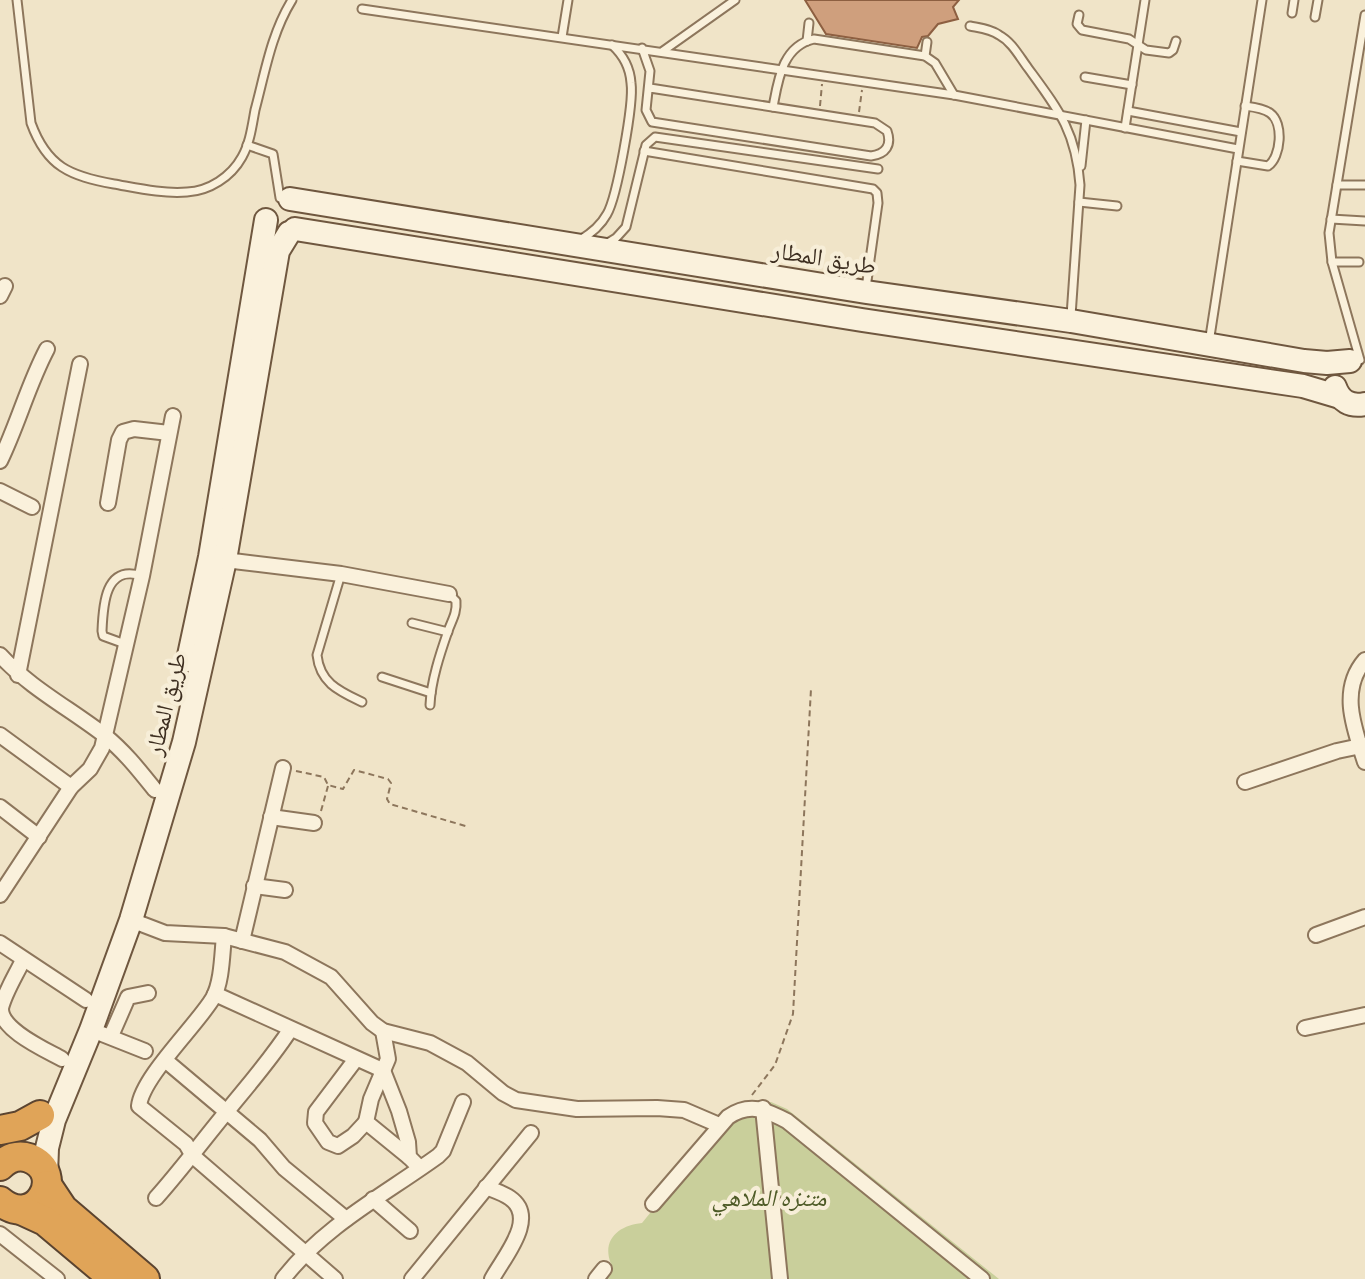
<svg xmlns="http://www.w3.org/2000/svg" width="1365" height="1279" font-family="Bitter,'Noto Naskh Arabic',serif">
	<rect width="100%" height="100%" fill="#f0e4c8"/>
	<!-- green -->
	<path fill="#c9cf9b" d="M771,1102L787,1109L999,1279H599L611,1264C601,1239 620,1225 642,1223L733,1111L753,1103Z"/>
	<!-- building -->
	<path fill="#cf9f7d" stroke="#8d5f41" stroke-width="2" d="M805,0H959L953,7L958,19L938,24L928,36L922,37L917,48L826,34Z"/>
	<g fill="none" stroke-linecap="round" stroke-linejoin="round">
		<defs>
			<g id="lane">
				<path d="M17,0L31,123C47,167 70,176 114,184C137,188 163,194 187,192C209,191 231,177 242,157C250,143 252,126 255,110C265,73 271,34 292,0"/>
				<path d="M362,9L954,95L1238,149"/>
				<path d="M1292,13L1294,0"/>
				<path d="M1079,15L1077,24L1082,30L1129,39L1146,50L1169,53L1173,50L1176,41"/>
				<path d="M1315,17L1318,0"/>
				<path d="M970,26C980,28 991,29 999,35C1012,42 1019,56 1028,68C1058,109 1076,131 1080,185L1071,316"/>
				<path d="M562,37L568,0"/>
				<path d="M807,41L809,23"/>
				<path d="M642,48L650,71L646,110L652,122L871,156C886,154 892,145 887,131L875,123L650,88"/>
				<path d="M663,51L735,0"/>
				<path d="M925,56L927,42"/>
				<path d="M1085,77L1132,85"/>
				<path d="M773,107C778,81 782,46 814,39L925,56L935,63L954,95"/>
				<path d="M1128,111L1241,132"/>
				<path d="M1125,128L1145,0"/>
				<path d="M247,145L273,154L280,198"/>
				<path d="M644,151L873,189L877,193L878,203L866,288"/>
				<path d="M1237,161L1268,166C1281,157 1284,123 1270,113C1263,108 1253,107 1245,106"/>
				<path d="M1081,166L1086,120"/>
				<path d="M1337,185H1365"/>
				<path d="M1079,202L1117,206"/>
				<path d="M1331,219L1365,221"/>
				<path d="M580,240C592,233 601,225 607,214C617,197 634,103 631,83C630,68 623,55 612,45"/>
				<path d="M606,244L616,238L626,227L646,145L655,137L878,169"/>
				<path d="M1332,262H1359"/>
				<path d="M1209,343L1262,0"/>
				<path d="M1360,360L1332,262L1329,233L1365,15"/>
				<path d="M341,574L317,655C320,683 339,691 362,702"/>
				<path d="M412,623L448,632"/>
				<path d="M125,644L103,636L102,631C103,605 105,564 142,576"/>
				<path d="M382,677L431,693"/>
				<path d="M430,705C431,681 440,654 448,631C452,620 457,613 456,601L449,594"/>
			</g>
			<g id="street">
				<path d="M0,296L5,286"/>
				<path d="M0,461C18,424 28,385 47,349"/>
				<path d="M0,491L32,507"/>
				<path d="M108,503L119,440L123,432L134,429L169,433"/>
				<path d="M225,560L341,574L449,594"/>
				<path d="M0,655C30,688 69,708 104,735C124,751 139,770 155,790"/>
				<path d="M1365,660C1339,690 1354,728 1365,762"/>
				<path d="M18,675L80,364"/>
				<path d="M0,735L71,787"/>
				<path d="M1245,782L1337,751L1365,745"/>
				<path d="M0,807L39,837"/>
				<path d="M271,817L314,823"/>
				<path d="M254,886L285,890"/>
				<path d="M0,895L71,787L90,769L102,748L142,576L173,416"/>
				<path d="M131,920L165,933L224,936L285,952L331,977L372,1023L383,1031L430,1043L467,1063L503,1093L516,1100L577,1109L657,1108L684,1110L719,1125"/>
				<path d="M1316,935L1365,917"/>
				<path d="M224,936C222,955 222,982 213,998C197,1025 142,1077 139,1106L186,1144L193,1156L335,1279"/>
				<path d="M242,941L283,768"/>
				<path d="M0,943L86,1000"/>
				<path d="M23,960C16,975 5,992 1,1008C0,1030 46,1050 62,1059"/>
				<path d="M215,994L378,1068L384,1073L399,1111L408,1142L409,1157L419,1167"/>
				<path d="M1305,1028L1365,1015"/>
				<path d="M383,1031L388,1059L371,1099L366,1122L409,1157"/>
				<path d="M102,1034L145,1051"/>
				<path d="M111,1036L128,997L148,993"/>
				<path d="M356,1059L316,1112L315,1123L328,1142L338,1146L353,1136L366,1122"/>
				<path d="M165,1060L260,1140L284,1168L346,1219"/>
				<path d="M763,1108L780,1279"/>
				<path d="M486,1187C493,1190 503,1193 510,1198C539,1218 503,1258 492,1279"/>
				<path d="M156,1198C181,1170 204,1139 228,1110C250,1083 271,1059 290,1030"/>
				<path d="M373,1199L410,1231"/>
				<path d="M653,1204L728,1117C750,1102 766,1110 787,1121L982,1279"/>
				<path d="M0,1234L57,1279"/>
				<path d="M283,1279C324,1226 384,1195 438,1156L443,1151L463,1102"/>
				<path d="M412,1279L531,1133"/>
				<path d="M596,1279L604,1269"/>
			</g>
			<g id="secondary">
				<path d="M290,199L866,292L1071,321L1304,361L1327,363L1350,361"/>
				<path d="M295,229L862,320L1303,386L1340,397"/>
				<path d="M1335,387C1340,401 1350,407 1365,404"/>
				<path d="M188,660L210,557L266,220"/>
				<path d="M46,1176L47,1148L54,1120L91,1030L131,920L184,742L225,560L278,251L289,233"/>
			</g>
			<g id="highway">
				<path d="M0,1130L20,1126L40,1115"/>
				<path d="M0,1166C8,1158 18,1154 29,1158C68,1173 36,1231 0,1201"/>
				<path d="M47,1185L63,1209L145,1279"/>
				<path d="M21,1210L45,1221L114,1279"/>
			</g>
		</defs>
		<!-- lane casing -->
		<use href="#lane" stroke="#8d765c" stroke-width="11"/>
		<!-- street casing -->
		<use href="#street" stroke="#8d765c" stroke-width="18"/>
		<!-- secondary casing -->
		<use href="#secondary" stroke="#6f573f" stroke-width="26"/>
		<!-- highway casing -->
		<use href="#highway" stroke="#5b4430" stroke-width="32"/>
		<!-- path -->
		<g stroke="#8d765c" stroke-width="2" stroke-dasharray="6 4" stroke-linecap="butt">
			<path d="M820,106L822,84"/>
			<path d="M859,112L862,90"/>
			<path d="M296,771L324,777L328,785L343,789L354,770L388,779L391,783L387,799L390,804L469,827"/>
			<path d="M321,811L328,786"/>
			<path d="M752,1095L775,1065L793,1014L811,689"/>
		</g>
		<!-- lane -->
		<use href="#lane" stroke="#faf1dc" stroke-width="7"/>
		<!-- street -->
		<use href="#street" stroke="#faf1dc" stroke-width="14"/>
		<!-- secondary -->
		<use href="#secondary" stroke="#faf1dc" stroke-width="22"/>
		<!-- highway -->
		<use href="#highway" stroke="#e0a458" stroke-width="28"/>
	</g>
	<g text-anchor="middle" stroke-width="8" stroke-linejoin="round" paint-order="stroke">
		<!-- street labels -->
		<g font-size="24" fill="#3d2e20" stroke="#f7eed8">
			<text transform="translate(824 258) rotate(9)" y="8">طريق المطار</text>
			<text transform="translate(166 704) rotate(-76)" y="8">طريق المطار</text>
		</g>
		<!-- park labels -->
		<g font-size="24" font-style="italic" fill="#4d5a26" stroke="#f7eed8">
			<text x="769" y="1206">متنزه الملاهي</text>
		</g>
	</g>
</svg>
